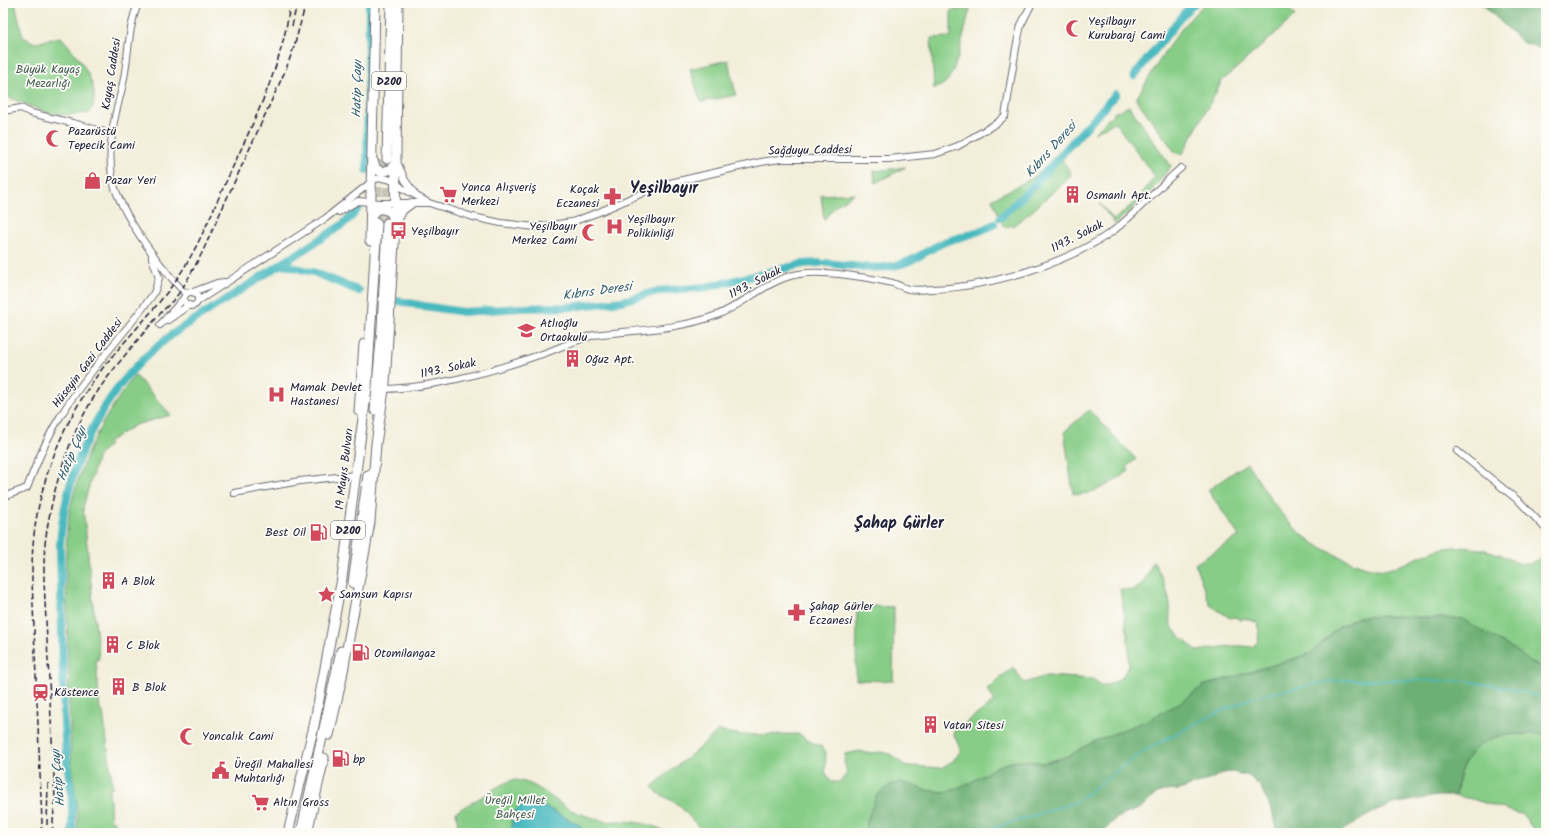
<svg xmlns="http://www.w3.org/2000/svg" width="1549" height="836" font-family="Kalam,sans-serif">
	<rect width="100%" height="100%" fill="#fdfcf7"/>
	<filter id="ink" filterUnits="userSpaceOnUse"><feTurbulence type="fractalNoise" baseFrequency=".025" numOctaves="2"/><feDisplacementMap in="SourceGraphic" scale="8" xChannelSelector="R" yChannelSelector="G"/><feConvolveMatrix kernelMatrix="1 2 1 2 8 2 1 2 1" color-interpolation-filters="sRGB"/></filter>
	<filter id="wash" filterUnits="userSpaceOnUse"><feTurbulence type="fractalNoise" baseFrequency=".012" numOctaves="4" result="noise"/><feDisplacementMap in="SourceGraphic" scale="16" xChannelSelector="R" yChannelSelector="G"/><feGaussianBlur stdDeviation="0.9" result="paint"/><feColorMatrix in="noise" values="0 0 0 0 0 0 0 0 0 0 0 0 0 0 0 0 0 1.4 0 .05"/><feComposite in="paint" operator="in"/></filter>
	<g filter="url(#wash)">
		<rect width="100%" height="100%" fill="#f2eed9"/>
		<!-- green -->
		<g fill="#87cd87" stroke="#547861">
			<path d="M3,3H15L23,37L35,43L61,37C77,54 106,90 89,113L68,115L47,113L3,95Z"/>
			<path d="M1206,3H1275L1289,9L1295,16L1222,81L1182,155L1175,152L1136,99C1157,65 1176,29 1206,3Z"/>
			<path d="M951,10H970C965,26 958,66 949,78C946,84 940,86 934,89L931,38L951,37Z"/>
			<path d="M728,60L736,95L701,102L690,69Z"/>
			<path d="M1129,106L1171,166L1151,191L1115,224L1099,203L1114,220L1136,201L1155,177L1115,122L1094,133L1114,113Z"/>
			<path d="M1063,152L1066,155L1062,160L1070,171L1071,176L1031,212L1014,225L1004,227L992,199L1025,182L1044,170Z"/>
			<path d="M906,167L875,183L874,171Z"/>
			<path d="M855,193L835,206L824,220L821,195Z"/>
			<path d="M135,375L171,415L135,425L108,442L109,445L98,456L83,507L99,659H96L100,711L103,712L113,787L109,788L111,821H114V833H77C79,806 73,781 71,755C69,707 68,658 67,610C66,577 64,543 70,510C81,458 102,418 135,375Z"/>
			<path d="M1089,410L1136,459L1127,467L1129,471C1117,480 1087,499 1073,493L1065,438V431Z"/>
			<path d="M1247,463C1262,485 1276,511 1296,529C1311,544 1331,553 1350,561C1362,566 1376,571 1388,569C1411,564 1431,547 1455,547C1470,547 1485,549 1499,554C1507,557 1516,564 1525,564C1532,564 1541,559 1543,551C1547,539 1540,527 1542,515L1546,513V669L1531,663L1518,652L1461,619L1396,616L1359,617L1339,627L1310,654L1203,686L1181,702L1148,720L1093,742L1068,756L1044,763L1019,760L998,766L968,784L945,792L923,790L915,786L868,818L865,833H742L741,829L726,826L719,833H704L679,805L658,793L652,787C673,767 699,751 718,730L724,732L743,735L799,734L809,741L822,747L826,752L825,772L832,782H840L847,773L844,761L845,754L860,751L867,753L882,752L892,755L903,764L909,766L942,768L952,762L961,751L953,732L995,701L987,689L1013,667L1024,683L1046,676L1093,679L1101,685H1107L1118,680L1123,675L1128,666L1129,653L1128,638L1120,589C1125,590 1129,591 1133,590C1143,588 1150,569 1153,561C1161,574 1168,589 1170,605C1171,610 1169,616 1170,621C1172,633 1189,643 1197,651C1215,648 1234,644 1252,647L1258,642L1259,630L1258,623L1245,618L1240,620L1235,617L1230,618L1210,605L1195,564L1239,536L1208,490Z"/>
			<path d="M857,605L894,607L893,681L856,680Z"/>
			<path d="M1505,734H1546V833H1536L1523,815L1472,799L1456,796L1460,773L1467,758L1480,743Z"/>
			<path d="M513,780C540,781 556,806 581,814C589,817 597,819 605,821C610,822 616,821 621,821C638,822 653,824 668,833H459L456,812C463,807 470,804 478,799C490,792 500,784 513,780Z"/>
		</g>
		<!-- forest -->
		<g fill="#6db074" stroke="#486958">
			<path d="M1481,3H1546V50L1522,42Z"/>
			<path d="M1396,616L1462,619L1518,652L1531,663L1546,669V734C1509,733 1476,732 1460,772C1457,779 1457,788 1456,796H1437L1393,804L1372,813L1338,833H1277L1272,811L1260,786L1249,776L1232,772L1223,773L1211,779L1179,790L1163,791L1156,794L1143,807L1117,818L1107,828L1105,833H865L868,818L876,796L890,785L900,782L915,786L924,790L945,792L968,784L998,766L1019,760L1044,763L1068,756L1093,742L1148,720L1181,702L1203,686L1310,654L1339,627L1359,617Z"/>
		</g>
		<!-- water -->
		<path fill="#4ab9c0" stroke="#366e7e" d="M532,802L540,804L579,825L584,833H512C511,813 513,807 532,802Z"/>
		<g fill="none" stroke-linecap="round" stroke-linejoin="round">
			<!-- stream -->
			<path stroke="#4ab9c0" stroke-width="1.5" d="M975,833L1001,826L1076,802L1142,752L1194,724L1253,697L1332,681L1344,680L1466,681L1508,688L1546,698"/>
			<!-- river -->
			<g stroke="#4ab9c0" stroke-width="8">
				<path d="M1134,76L1185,12L1195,3"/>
				<path d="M367,170L369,3"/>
				<path d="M1000,218L1032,187L1116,94"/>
				<path d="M827,263C853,266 882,272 907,262C920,257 932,247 945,242C961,236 979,234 994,224"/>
				<path d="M281,264L316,273L359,291"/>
				<path d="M399,301L424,306L463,312L519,308L570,307L622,301L658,291L707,287L803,264L820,263"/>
				<path d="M72,833V797L66,754L64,723L60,545C66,460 107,380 177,331L342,225L352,216L358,208"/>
			</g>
		</g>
	</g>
	<g filter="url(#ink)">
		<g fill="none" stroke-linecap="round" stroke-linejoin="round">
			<!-- highway-tunnel -->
			<g stroke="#c8c5b9" stroke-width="9" stroke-dasharray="9 4.5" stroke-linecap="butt">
				<path d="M377,223L378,159"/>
				<path d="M387,223V159"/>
			</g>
			<defs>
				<g id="minor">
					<path d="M138,3C128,29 129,51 124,78C121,96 114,115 112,134C110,148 110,163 112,177C119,213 161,268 186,294"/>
					<path d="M3,111L21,108L31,113L80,125L112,134"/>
					<path d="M398,164L405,180L415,194"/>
					<path d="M339,212L358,201L381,203H428"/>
					<path d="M193,292L217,283L224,282"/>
					<circle cx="191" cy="299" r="7"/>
					<path d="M198,301L326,218L375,179L382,178L388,179L395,182L402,188L429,203L473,217L501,223L535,227L572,222L599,212L661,185L761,162L780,159H889L935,154L958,146L997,123L1005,116L1016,48L1021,25L1032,3"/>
					<path d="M168,320L189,305"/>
					<path d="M160,325L184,298"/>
					<path d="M384,389C431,388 491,372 536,356C556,350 574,340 594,335C635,330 678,330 717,315C745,304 768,279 799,274C823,270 865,277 888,282C896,283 902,288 909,289C916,291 925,289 932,289C988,287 1067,264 1113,231C1138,212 1157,188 1181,168"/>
					<path d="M1457,451L1520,502L1546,529"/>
					<path d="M234,493L300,481L356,475"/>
					<path d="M3,497L27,488C36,464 46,439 60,417C87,372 124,335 154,293L159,278L152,258V254"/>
				</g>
				<g id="highway">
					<path d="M387,159L391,3"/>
					<path d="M373,161L376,169L382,172L392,169L396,161"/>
					<path d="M371,218C374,207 382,207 391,212L394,220"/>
					<path d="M396,222L402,210L410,204"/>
					<path d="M370,241L375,3"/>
					<path d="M375,410L382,328L387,223"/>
					<path d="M359,411L364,344"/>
					<path d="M353,583L368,475"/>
					<path d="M329,735L341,682L370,522L376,444L385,383L395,228L398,3"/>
					<path d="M288,833L314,726L342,578L367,388L377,223"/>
					<path d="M301,833L341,651"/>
					<path d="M307,833L324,758"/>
				</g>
			</defs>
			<!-- minor casing -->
			<use href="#minor" stroke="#6b6972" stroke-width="8"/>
			<!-- highway casing -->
			<use href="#highway" stroke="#6b6972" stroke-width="11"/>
			<!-- minor -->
			<use href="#minor" stroke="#fff" stroke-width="6"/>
			<!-- highway -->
			<use href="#highway" stroke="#fff" stroke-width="9"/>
			<!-- rail -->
			<g stroke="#22223b" stroke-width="1.5" stroke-dasharray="6 3" stroke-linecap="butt">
				<path d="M292,26L297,3"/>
				<path d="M47,825L48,783"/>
				<path d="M41,833L42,822L32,580C32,569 32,557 33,545C38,482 64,419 102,369C126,338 156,310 178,277C198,248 211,214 226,182C252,124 283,67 290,3"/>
				<path d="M52,833L55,798L44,581C44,569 44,556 45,544C52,485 73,420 111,373C126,353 143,334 159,315C164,309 171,303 176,297C186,284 193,269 201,255L286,69L294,47L306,3"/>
			</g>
		</g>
	</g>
	<!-- icons -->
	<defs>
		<symbol id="mosque-bare" viewBox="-9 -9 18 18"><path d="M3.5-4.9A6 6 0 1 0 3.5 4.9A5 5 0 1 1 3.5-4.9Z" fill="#d1495b" stroke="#fdfcf7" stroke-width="2.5" paint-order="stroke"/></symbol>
		<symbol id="shop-bare" viewBox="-9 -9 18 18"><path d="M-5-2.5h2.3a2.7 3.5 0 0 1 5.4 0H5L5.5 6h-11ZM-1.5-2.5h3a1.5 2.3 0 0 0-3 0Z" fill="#d1495b" stroke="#fdfcf7" stroke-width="2.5" paint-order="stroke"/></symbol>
		<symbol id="supermarket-bare" viewBox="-9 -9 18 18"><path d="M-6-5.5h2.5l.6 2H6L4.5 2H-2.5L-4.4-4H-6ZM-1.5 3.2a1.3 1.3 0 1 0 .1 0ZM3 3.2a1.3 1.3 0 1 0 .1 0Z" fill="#d1495b" stroke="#fdfcf7" stroke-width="2.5" paint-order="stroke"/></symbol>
		<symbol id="building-bare" viewBox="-9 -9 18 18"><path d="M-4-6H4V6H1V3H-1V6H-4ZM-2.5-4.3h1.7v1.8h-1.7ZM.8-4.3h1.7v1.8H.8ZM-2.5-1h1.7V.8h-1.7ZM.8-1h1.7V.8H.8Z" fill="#d1495b" stroke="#fdfcf7" stroke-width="2.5" paint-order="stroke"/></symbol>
		<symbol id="pharmacy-bare" viewBox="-9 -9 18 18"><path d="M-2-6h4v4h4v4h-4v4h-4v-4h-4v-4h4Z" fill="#d1495b" stroke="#fdfcf7" stroke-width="2.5" paint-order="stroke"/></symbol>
		<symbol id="hospital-bare" viewBox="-9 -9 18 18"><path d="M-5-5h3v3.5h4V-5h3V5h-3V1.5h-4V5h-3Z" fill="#d1495b" stroke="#fdfcf7" stroke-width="2.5" paint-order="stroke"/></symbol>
		<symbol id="bus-bare" viewBox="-9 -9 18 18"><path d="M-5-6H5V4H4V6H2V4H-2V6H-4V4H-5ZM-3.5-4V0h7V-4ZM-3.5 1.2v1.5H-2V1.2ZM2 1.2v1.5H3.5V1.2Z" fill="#d1495b" stroke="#fdfcf7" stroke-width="2.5" paint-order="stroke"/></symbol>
		<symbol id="school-bare" viewBox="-9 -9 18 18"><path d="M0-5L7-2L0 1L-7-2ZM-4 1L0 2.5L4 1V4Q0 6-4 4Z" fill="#d1495b" stroke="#fdfcf7" stroke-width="2.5" paint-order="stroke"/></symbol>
		<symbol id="fuel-bare" viewBox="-9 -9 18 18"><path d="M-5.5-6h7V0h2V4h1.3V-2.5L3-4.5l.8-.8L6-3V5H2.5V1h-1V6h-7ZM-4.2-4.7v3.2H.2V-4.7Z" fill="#d1495b" stroke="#fdfcf7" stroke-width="2.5" paint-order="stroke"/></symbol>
		<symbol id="sight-bare" viewBox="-9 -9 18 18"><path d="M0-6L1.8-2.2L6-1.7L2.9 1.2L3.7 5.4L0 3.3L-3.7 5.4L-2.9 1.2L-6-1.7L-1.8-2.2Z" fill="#d1495b" stroke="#fdfcf7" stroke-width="2.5" paint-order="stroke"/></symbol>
		<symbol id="station-bare" viewBox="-9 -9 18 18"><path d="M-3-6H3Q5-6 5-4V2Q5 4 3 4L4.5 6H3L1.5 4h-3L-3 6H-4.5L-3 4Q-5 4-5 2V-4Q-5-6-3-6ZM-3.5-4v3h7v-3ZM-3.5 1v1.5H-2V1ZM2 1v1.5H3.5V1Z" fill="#d1495b" stroke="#fdfcf7" stroke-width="2.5" paint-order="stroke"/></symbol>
		<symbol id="civic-bare" viewBox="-9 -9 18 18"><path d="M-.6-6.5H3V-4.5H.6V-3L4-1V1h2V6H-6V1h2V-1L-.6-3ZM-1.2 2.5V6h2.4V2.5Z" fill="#d1495b" stroke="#fdfcf7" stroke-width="2.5" paint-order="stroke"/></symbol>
	</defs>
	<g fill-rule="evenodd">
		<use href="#mosque-bare" x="1062" y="16" width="25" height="25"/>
		<use href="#mosque-bare" x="42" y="126" width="25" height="25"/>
		<use href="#shop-bare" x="80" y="168" width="25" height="25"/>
		<use href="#supermarket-bare" x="436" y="182" width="25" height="25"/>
		<use href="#building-bare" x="1060" y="182" width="25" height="25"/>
		<use href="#pharmacy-bare" x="600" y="184" width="25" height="25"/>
		<use href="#hospital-bare" x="602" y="214" width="25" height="25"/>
		<use href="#bus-bare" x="386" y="218" width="25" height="25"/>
		<use href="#mosque-bare" x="578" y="220" width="25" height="25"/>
		<use href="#school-bare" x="514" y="318" width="25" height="25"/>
		<use href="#building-bare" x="560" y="346" width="25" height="25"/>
		<use href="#hospital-bare" x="264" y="382" width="25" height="25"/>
		<use href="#fuel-bare" x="306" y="520" width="25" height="25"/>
		<use href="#building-bare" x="96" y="568" width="25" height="25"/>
		<use href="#sight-bare" x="314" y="582" width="25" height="25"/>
		<use href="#pharmacy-bare" x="784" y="600" width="25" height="25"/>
		<use href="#building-bare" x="100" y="632" width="25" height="25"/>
		<use href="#fuel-bare" x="348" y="640" width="25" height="25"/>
		<use href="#building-bare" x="106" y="674" width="25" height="25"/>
		<use href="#station-bare" x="28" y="680" width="25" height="25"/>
		<use href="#building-bare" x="918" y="712" width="25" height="25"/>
		<use href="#mosque-bare" x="176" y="724" width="25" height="25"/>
		<use href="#fuel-bare" x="328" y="746" width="25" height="25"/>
		<use href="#civic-bare" x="208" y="758" width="25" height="25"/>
		<use href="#supermarket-bare" x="248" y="790" width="25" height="25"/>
	</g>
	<g text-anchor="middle" stroke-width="3.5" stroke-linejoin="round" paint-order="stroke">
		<!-- shield labels -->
		<g fill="#fdfcf7" stroke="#646373" stroke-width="1">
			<rect x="372" y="72" width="34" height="18" rx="3"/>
			<rect x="331" y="521" width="34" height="18" rx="3"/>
		</g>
		<g font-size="11" font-weight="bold" fill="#22223b">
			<text x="389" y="85">D200</text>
			<text x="348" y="534">D200</text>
		</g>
		<!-- poi labels -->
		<g font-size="12" fill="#22223b" stroke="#fdfcf7" text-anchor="start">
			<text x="1088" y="25">Yeşilbayır<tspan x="1088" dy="14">Kurubaraj Cami</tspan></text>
			<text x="68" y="135">Pazarüstü<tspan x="68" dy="14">Tepecik Cami</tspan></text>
			<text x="105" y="184">Pazar Yeri</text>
			<text x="461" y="191">Yonca Alışveriş<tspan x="461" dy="14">Merkezi</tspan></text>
			<text x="599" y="193" text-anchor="end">Koçak<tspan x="599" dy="14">Eczanesi</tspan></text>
			<text x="1086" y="199">Osmanlı Apt.</text>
			<text x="627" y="223">Yeşilbayır<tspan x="627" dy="14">Polikinliği</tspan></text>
			<text x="577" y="230" text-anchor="end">Yeşilbayır<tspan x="577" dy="14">Merkez Cami</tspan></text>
			<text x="411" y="235">Yeşilbayır</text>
			<text x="540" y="327">Atlıoğlu<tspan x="540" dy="14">Ortaokulu</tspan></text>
			<text x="585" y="363">Oğuz Apt.</text>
			<text x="290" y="391">Mamak Devlet<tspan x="290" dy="14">Hastanesi</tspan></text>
			<text x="306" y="536" text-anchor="end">Best Oil</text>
			<text x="121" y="585">A Blok</text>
			<text x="339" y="598">Samsun Kapısı</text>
			<text x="809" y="610">Şahap Gürler<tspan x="809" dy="14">Eczanesi</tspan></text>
			<text x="126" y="649">C Blok</text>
			<text x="374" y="657">Otomilangaz</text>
			<text x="132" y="691">B Blok</text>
			<text x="54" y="696">Köstence</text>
			<text x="943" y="729">Vatan Sitesi</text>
			<text x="202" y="740">Yoncalık Cami</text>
			<text x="353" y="763">bp</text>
			<text x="234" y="768">Üreğil Mahallesi<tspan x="234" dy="14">Muhtarlığı</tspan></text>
			<text x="273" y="806">Altın Gross</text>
		</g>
		<!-- park labels -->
		<g font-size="12" fill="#455e56" stroke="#fdfcf7">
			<text x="48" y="73">Büyük Kayaş<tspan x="48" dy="14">Mezarlığı</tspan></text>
			<text x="515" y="804">Üreğil Millet<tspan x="515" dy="14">Bahçesi</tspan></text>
		</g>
		<!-- street labels -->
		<g font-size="12" fill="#22223b" stroke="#fdfcf7">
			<text transform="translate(111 74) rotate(-81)" y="4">Kayaş Caddesi</text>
			<text transform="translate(810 150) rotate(-1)" y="4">Sağduyu Caddesi</text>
			<text transform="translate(1077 236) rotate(-27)" y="4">1193. Sokak</text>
			<text transform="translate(755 282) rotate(-27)" y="4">1193. Sokak</text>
			<text transform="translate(87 363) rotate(-53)" y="4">Hüseyin Gazi Caddesi</text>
			<text transform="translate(448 368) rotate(-12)" y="4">1193. Sokak</text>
			<text transform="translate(344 469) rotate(-83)" y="4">19 Mayıs Bulvarı</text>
		</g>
		<!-- water labels -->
		<g font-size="13" font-style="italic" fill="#325e70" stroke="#fdfcf7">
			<text transform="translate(356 89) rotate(-89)" y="5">Hatip Çayı</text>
			<text transform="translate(1050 149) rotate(-48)" y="5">Kıbrıs Deresi</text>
			<text transform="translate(597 290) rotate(-8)" y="5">Kıbrıs Deresi</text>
			<text transform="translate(71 453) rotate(-68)" y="5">Hatip Çayı</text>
			<text transform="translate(57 778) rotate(-95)" y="5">Hatip Çayı</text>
		</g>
		<!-- district labels -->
		<g font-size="16" font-weight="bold" fill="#22223b" stroke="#fdfcf7">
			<text x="664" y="193">Yeşilbayır</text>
			<text x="899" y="528">Şahap Gürler</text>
		</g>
	</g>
	<!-- margin -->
	<rect width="1549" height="836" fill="none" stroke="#fdfcf7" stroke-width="16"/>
</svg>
